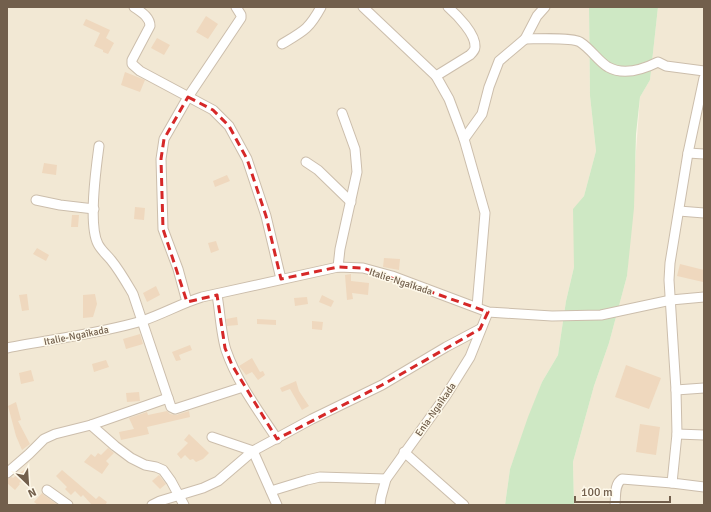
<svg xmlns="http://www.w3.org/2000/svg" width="711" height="512" font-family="Signika,sans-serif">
	<rect width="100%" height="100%" fill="#fbf5e5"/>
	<!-- residential -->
	<g fill="#f2e8d4">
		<path d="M7,7H589L590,96L596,151L584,196L574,209V267L566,301L558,355L542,382L510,469L505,505H7Z"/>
		<path d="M658,7H704V505H574L573,462L594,386L609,343L627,276L640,97L650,80Z"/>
	</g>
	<!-- green -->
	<path fill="#cee8c4" d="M589,7H658L650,80L640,97L636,134L634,208L627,276L609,343L594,386L573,462L574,505H505L510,469L528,417L542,382L558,355L566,301L574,267L573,209L584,196L596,151L590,96Z"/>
	<!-- building -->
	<g fill="#efd8be">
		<path d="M206,16L218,24L208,39L196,32Z"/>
		<path d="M86,19L110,30L106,38L114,43L108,54L103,52V50L94,46L100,33L83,25Z"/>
		<path d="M157,38L170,45L164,55L151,48Z"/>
		<path d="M125,72L145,80L140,92L121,85Z"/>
		<path d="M44,163L57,165L56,175L42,173Z"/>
		<path d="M227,175L230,181L215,187L213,181Z"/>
		<path d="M135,207L145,208L144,220L134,219Z"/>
		<path d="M72,215H79L78,227H71Z"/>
		<path d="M216,241L219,250L211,253L208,243Z"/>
		<path d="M37,248L49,255L46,261L33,254Z"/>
		<path d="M384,258L400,259L399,270L383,267Z"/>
		<path d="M680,264L704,270L703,282L677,276Z"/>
		<path d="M351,274V281L369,283L368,295L352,293L353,299L347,300L345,275Z"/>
		<path d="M156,286L160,295L147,302L143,293Z"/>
		<path d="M27,294L29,310L22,311L19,295Z"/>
		<path d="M95,294L97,304L93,317L83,318V295Z"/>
		<path d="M322,295L334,301L331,307L319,302Z"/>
		<path d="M307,297L308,304L295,306L294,298Z"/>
		<path d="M237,317L238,325L227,326L226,319Z"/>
		<path d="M257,319L276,320V325L257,324Z"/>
		<path d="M312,321L323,322L322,330L312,329Z"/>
		<path d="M140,334L143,344L126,349L123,339Z"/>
		<path d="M190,345L192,350L179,355L181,360L176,361L172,352Z"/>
		<path d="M252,358L260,372L263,371L265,375L258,380L252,372L246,375L239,366Z"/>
		<path d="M106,360L109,367L94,372L92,364Z"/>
		<path d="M626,365L661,378L649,409L615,397Z"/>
		<path d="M31,370L34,381L21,384L19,373Z"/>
		<path d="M296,381L299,391L309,406L302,410L290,389L282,392L280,388Z"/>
		<path d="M139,392L140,401L127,402L126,393Z"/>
		<path d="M16,402L21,420L18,421L30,444L22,450L16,436L8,406Z"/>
		<path d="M167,411L170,414L176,415L189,411L190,417L147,427L149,434L121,440L119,432L134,429L129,418L147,412L148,415Z"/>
		<path d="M640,424L660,427L656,455L636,452Z"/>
		<path d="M189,434L209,453L203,459L196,462L193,459L190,460L185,455L181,459L177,454L188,443L184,440Z"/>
		<path d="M108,448L114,453L106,461L109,464L102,474L84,462L91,454L95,457L98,453L101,455Z"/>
		<path d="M24,470L29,477L19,483L20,484L15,490L7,483V479L12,477L13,478Z"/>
		<path d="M62,470L96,499L99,496L107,502L105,505H92L83,495L81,497L75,491L71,495L65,489L67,487L56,476Z"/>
		<path d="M159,475L166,484L160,489L152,481Z"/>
		<path d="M42,493L44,495L58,505H38L34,502Z"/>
	</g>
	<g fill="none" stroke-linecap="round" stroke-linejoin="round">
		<defs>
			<g id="minor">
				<path d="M134,7C141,12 150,17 150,26L132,60V64L140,71L213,110L229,126L247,159L266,216L281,279"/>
				<path d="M363,7L436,76L449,99L464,139L485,213L477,307"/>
				<path d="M525,39C536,39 572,37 580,42C591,49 598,61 608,67C624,76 644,69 658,62L666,66L704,71"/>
				<path d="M282,44C304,31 309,29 321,7"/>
				<path d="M436,76L470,55C473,52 475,50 475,47C476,34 457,15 448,7"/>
				<path d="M704,78L688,153L670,263L669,280L676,390L677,434L672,483L704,487"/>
				<path d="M464,139L482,114L489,87L499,61L525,39L537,16L545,7"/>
				<path d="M99,146C96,168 88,225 98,244C101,250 107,255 111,260C120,271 126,282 133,294L171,407L175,409L243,387"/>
				<path d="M688,153L704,154"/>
				<path d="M306,162L318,170L351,202"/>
				<path d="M36,200L60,205L94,209"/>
				<path d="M679,211L704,213"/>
				<path d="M338,267L340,249L357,172L355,149L342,113"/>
				<path d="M217,295C220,311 221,335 226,350C237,382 258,410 277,439"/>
				<path d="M187,302L178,269L163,229L161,159L164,139L188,97L241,18V15L236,7"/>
				<path d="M7,348C52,339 98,334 142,321C163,314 182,303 202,297L338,267L363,268L392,276L488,312L552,316L601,315L671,300L704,297"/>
				<path d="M676,390L704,388"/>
				<path d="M91,425L115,446L131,458L145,465L156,467L163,470L171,481L184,505"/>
				<path d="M677,434L704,435"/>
				<path d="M212,437L253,451L277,505"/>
				<path d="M404,452L464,505"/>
				<path d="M7,473L29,454L44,439L55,434L91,425L168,398"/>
				<path d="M47,490L68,505"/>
				<path d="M271,491L307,480L320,477L386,479"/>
				<path d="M152,505L160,501L203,488L218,481L253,451L312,419L382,385L446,347L480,329"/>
				<path d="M380,505L381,497L386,479L445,397L470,357L488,312"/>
				<path d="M615,505C616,496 614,484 622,479L672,483"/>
			</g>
		</defs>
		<!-- minor casing -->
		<use href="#minor" stroke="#ccbeac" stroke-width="11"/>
		<!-- minor -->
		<use href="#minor" stroke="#fff" stroke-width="9"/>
	</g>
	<!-- marked area -->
	<path fill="none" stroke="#d62828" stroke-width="3" stroke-dasharray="8 5" stroke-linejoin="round" d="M188,97L213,110L229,126L247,159L266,216L281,279L338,267L363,268L488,312L480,329L382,385L277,439L232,365L225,348L217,295L187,302L163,229L161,159L164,139Z"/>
	<g text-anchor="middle" stroke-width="3" stroke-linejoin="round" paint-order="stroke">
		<!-- street labels -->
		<g font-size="10" fill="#725f4c" stroke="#fef9eb">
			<text transform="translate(401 281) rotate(18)" y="4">Italie-Ngaîkada</text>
			<text transform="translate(76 335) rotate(-11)" y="4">Italie-Ngaîkada</text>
			<text transform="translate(435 409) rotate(-55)" y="4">Enia-Ngaîkada</text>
		</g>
	</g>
	<!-- border -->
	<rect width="711" height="512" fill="none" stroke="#725f4c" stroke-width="16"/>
	<!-- north arrow -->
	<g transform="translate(28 484) rotate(155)" stroke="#fef9eb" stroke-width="3" paint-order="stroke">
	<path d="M0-3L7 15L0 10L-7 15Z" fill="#725f4c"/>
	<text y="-6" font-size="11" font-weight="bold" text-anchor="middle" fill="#725f4c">N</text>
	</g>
	<!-- scale -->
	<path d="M575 496v6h95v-6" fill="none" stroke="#725f4c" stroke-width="2"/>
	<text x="581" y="496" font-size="12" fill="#725f4c" stroke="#fef9eb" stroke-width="3" paint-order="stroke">100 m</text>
</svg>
